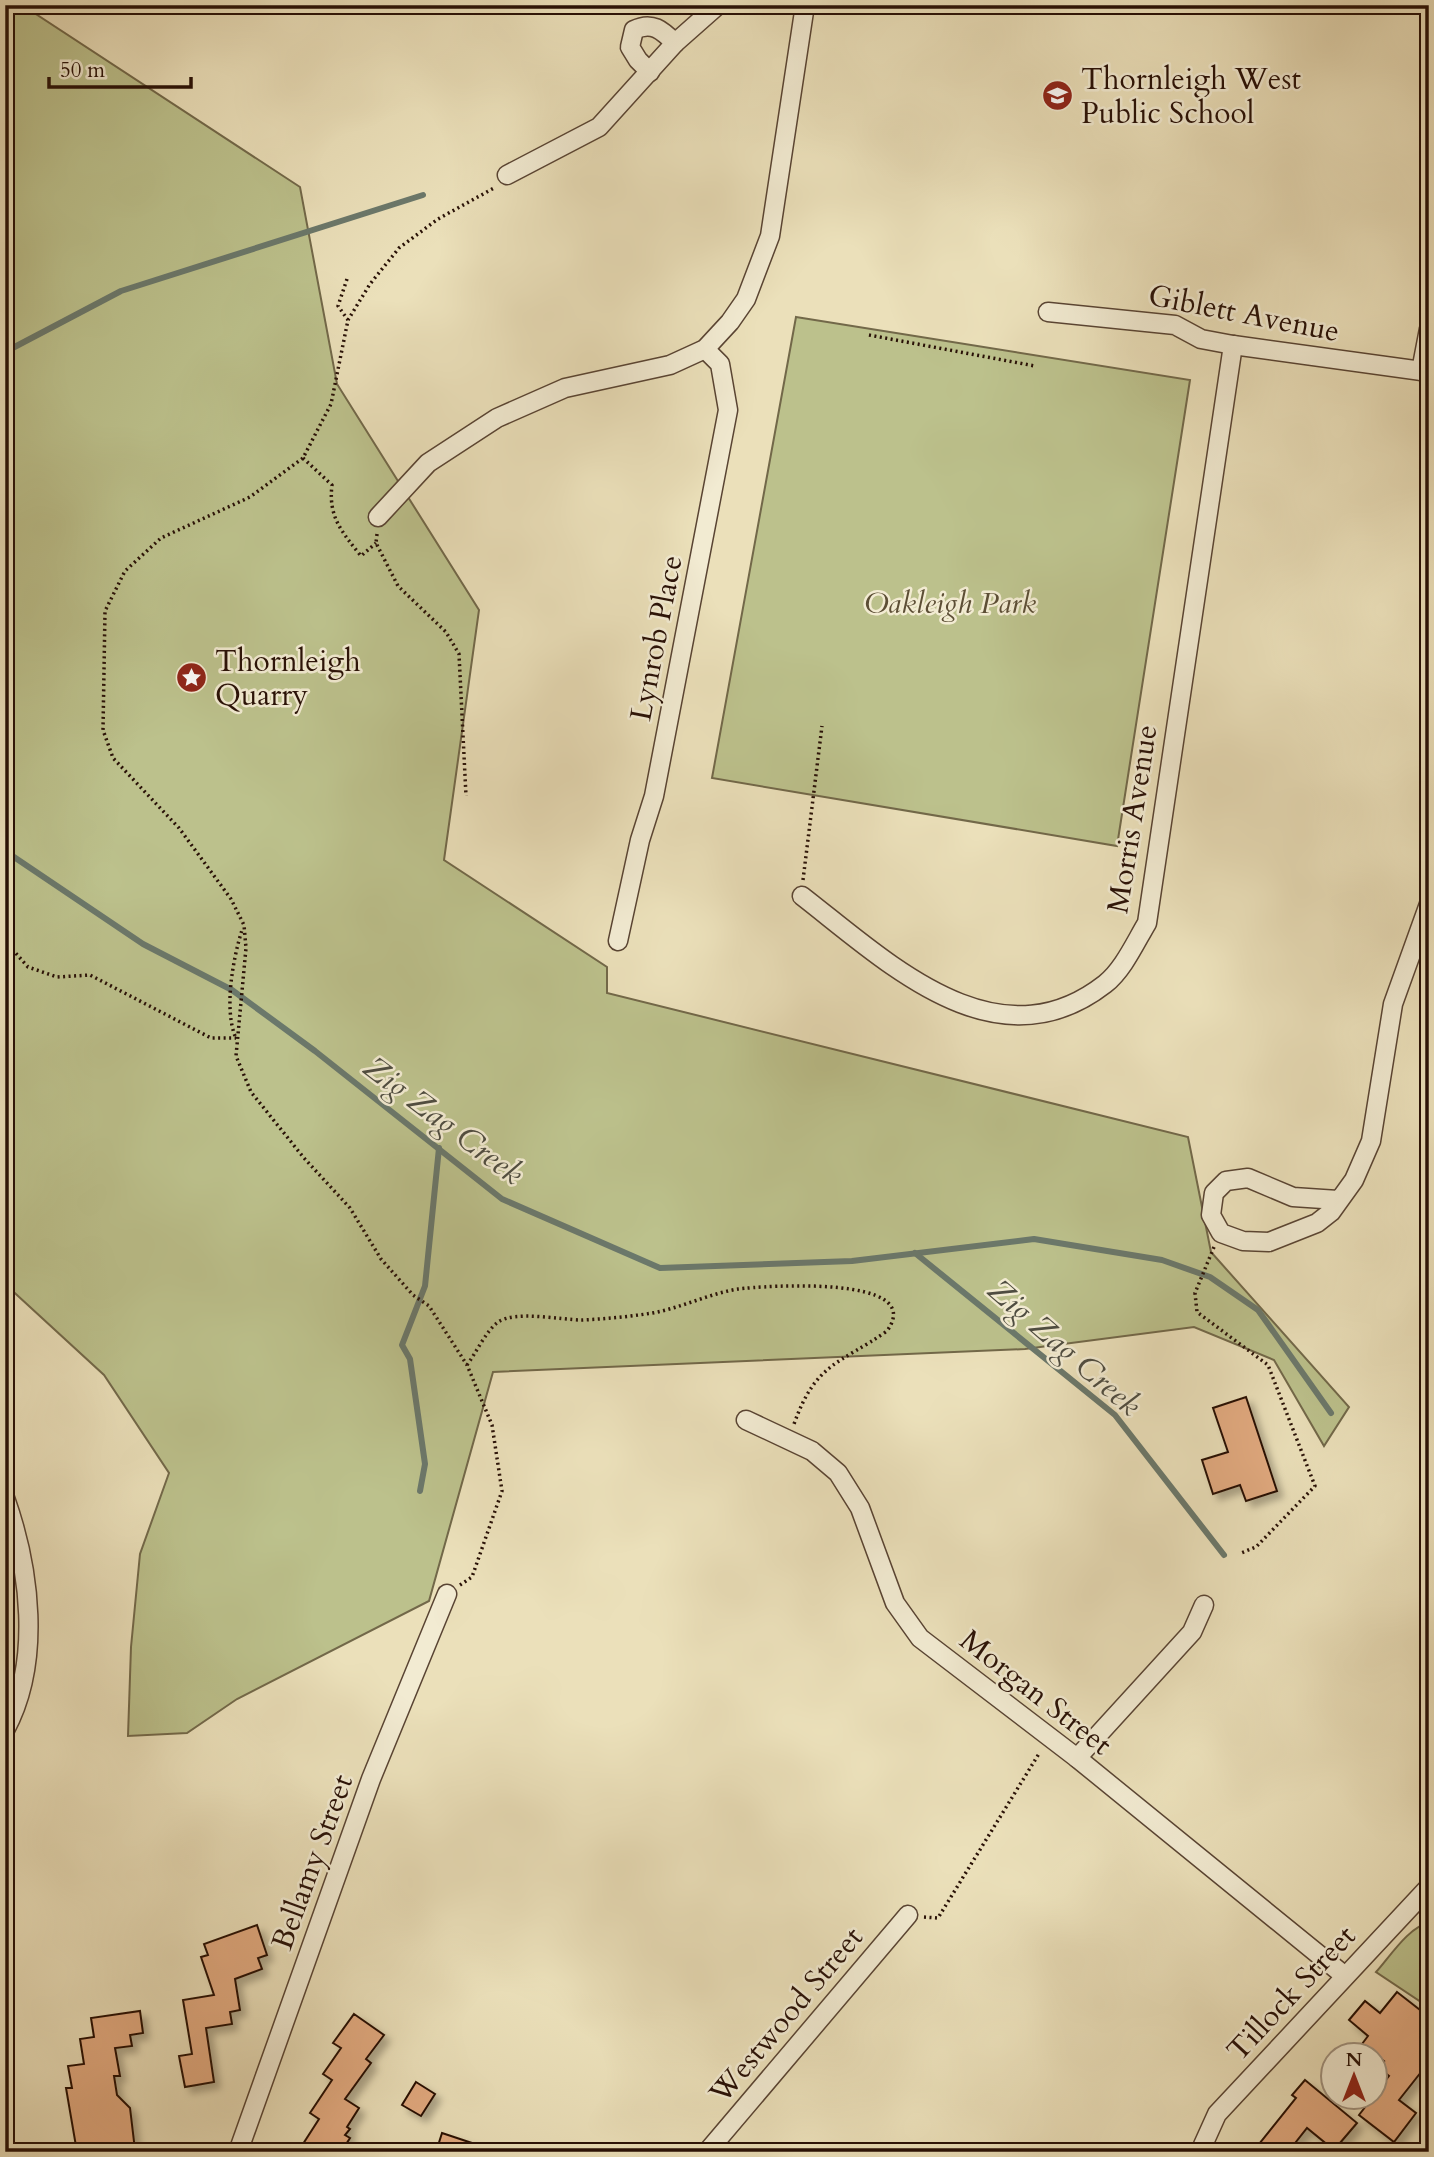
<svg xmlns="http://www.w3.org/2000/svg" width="1434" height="2157" font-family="Cardo,serif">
	<defs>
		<filter id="shadow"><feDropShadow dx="6" dy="6" stdDeviation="3.5" flood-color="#0004"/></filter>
	</defs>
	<rect width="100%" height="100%" fill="#ebe0ba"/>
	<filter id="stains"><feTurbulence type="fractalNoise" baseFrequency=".00286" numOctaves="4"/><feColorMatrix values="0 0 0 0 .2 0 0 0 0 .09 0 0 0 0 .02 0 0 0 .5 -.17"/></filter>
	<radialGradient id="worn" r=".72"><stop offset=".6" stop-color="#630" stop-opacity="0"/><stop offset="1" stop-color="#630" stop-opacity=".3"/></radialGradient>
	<!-- green -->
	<g fill="#bcc18c" stroke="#726849" stroke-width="2">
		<path d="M5,5H22L300,187L337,384L479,610L444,860L607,967V993L1188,1137L1211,1252L1349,1407L1324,1446L1274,1360L1194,1327L1025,1349L493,1372L429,1601L237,1699L187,1733L128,1736L131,1647L140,1554L169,1473L104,1375L5,1284Z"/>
		<path d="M796,317L1190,380L1117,846L712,778Z"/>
		<path d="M1429,1923V1987L1421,2002L1376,1972C1389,1958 1409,1926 1429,1923Z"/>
	</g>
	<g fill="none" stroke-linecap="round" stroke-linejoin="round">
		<!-- stream -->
		<g stroke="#6b786b" stroke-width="6">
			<path d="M5,352L121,291L423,195"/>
			<path d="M5,841L11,855L143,944L232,990L315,1051L502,1199L660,1268L852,1261L1034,1239L1162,1260L1210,1277L1258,1310L1331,1413"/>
			<path d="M915,1253L1115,1415L1224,1555"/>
			<path d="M420,1491L425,1464L410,1359L402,1345L425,1286L439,1148"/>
		</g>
	</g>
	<!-- building -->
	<g fill="#e2aa80" stroke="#281006" stroke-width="2" filter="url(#shadow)">
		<path d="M1246,1397L1277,1491L1246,1501L1240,1485L1213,1494L1202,1460L1228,1452L1213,1408Z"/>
		<path d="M257,1925L267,1955L258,1958L262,1969L235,1979L240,2010L230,2012L232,2024L206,2028L214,2082L185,2087L179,2056L192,2054L183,2000L214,1995L201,1957L208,1955L204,1944Z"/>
		<path d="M1397,1992L1429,2017V2062L1399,2100L1416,2113L1394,2142L1359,2115L1389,2076L1378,2067L1384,2061L1362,2044L1368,2036L1349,2020L1365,2001L1380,2013Z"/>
		<path d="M140,2011L143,2033L130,2035L132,2046L115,2048L120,2076H114L117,2095L130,2108L135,2150L77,2152L66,2088H72L68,2066L84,2064L80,2039L94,2037L91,2018Z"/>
		<path d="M354,2014L384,2035L366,2059L371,2063L345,2099L359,2108L347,2127L350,2129L345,2135L350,2138L341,2152H310L303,2144L319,2119L310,2113L332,2080L323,2074L341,2048L333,2043Z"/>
		<path d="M1305,2080L1357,2123L1334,2150L1307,2128L1288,2152H1269L1259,2144L1296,2098L1292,2095Z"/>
		<path d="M416,2082L435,2094L421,2116L402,2105Z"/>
		<path d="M442,2133L490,2149V2152H436Z"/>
	</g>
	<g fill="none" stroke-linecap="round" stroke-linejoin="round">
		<defs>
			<g id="minor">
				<path d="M650,72L638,60L630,47L634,30C652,21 662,30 675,43"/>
				<path d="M507,175L599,127L675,43L718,5"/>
				<path d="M1048,312L1175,325L1201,339L1233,345L1429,372"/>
				<path d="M1421,371L1429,329"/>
				<path d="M378,517L428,463L497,418L565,388L670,365L705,349L730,322L746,299L770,236L805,5"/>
				<path d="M802,896C886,961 996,1069 1105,984C1123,970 1135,943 1147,923L1233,345"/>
				<path d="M618,941L640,840L654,796L728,410L720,364L705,349"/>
				<path d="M1338,1200L1293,1197L1248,1178L1226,1181L1214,1193L1211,1215L1221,1233L1243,1241L1269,1242L1317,1223L1331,1212L1354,1180L1371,1141L1393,1004L1429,904"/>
				<path d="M746,1420L812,1451L838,1473L860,1508L895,1603L920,1638L1077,1758L1345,1976"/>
				<path d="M5,1498C30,1568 42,1662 5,1730"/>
				<path d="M1077,1758L1192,1632L1204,1605"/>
				<path d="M238,2152L371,1779L447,1594"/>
				<path d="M707,2152L908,1915"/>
				<path d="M1206,2152L1203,2145L1217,2114L1429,1887"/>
			</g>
		</defs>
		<!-- minor casing -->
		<use href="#minor" stroke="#594433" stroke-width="21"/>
		<!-- path -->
		<g stroke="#281006" stroke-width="3.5" stroke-dasharray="2 3.5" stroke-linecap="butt">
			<path d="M347,279L338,306L348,320"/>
			<path d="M869,335L1035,366"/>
			<path d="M303,458L332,485C328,517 342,532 361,556L376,543"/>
			<path d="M377,534L376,543L398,586L446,632L459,654L466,796"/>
			<path d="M803,880L822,726"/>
			<path d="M5,941L28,967L57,977L90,975L211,1038H236"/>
			<path d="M235,1036C224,1007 233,959 242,930"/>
			<path d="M1214,1247L1195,1293L1197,1312L1268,1365L1315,1486L1256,1547L1241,1553"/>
			<path d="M467,1365C476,1353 486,1331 498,1322C516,1310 561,1320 582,1320C604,1319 625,1317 646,1314C677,1310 707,1294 738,1289C763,1286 928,1274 887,1331C840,1364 816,1362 794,1424"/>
			<path d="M460,1585L472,1577L502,1491L492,1425L467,1365L429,1306L413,1295L381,1259L350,1208L304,1158L251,1092L236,1056L246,948L244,925L231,899L179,828L113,758L103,730L105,611L125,571L161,538L250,497L303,458L331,404L348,320L370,284L399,248L438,219L494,188"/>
			<path d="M924,1917L938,1918L1040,1752"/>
		</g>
		<!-- minor -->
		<use href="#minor" stroke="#f2ebd2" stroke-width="18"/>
	</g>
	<!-- icons -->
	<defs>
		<symbol id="school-disc" viewBox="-11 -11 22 22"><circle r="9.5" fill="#8f2418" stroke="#f2ebd2"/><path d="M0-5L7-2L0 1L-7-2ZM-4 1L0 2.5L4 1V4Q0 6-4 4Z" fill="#fff"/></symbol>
		<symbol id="sight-disc" viewBox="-11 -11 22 22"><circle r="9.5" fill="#8f2418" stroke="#f2ebd2"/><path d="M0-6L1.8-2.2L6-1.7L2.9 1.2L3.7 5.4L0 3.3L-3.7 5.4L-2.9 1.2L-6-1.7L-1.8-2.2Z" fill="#fff"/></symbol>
	</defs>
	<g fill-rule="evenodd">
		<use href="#school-disc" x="1040" y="78" width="35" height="35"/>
		<use href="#sight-disc" x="174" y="660" width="35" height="35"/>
	</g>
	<g text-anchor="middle" stroke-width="5" stroke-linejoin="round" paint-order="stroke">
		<!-- poi labels -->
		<g font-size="30" fill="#281006" stroke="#f2ebd2" text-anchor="start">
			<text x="1081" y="89">Thornleigh West<tspan x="1081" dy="34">Public School</tspan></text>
			<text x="215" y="671">Thornleigh<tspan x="215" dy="34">Quarry</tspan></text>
		</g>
		<!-- street labels -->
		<g font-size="30" fill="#281006" stroke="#f2ebd2">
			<text transform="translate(1244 313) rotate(11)" y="10">Giblett Avenue</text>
			<text transform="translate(656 638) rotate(-79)" y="10">Lynrob Place</text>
			<text transform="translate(1132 819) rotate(-81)" y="10">Morris Avenue</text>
			<text transform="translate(1036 1692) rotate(38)" y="10">Morgan Street</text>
			<text transform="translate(312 1862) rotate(-70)" y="10">Bellamy Street</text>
			<text transform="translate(1291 1993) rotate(-47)" y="10">Tillock Street</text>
			<text transform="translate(786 2015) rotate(-50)" y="10">Westwood Street</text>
		</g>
		<!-- park labels -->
		<g font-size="30" font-style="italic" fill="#5c4e35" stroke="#f2ebd2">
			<text x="950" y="613">Oakleigh Park</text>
		</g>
		<!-- water labels -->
		<g font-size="32" font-style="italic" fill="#4f4d41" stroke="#f2ebd2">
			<text transform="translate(444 1120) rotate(37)" y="11">Zig Zag Creek</text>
			<text transform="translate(1065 1347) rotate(41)" y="11">Zig Zag Creek</text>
		</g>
	</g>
	<!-- margin -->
	<rect width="1434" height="2157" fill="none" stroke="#ebe0ba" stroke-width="28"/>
	<rect x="7" y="7" width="1420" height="2143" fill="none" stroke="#281006" stroke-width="3.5"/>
	<rect x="14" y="14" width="1406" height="2129" fill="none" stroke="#281006" stroke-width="2"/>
	<!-- north arrow -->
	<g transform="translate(1354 2076)"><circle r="33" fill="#f2ebd2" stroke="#a19380" stroke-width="2"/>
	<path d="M0-5L12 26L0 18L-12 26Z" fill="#8f2418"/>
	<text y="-10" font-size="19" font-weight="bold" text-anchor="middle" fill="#281006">N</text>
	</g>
	<!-- scale -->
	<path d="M49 77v10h142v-10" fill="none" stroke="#281006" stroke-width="3.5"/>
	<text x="60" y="77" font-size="21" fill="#281006" stroke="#f2ebd2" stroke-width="5" paint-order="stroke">50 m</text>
	<rect width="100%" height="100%" filter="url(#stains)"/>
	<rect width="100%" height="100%" fill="url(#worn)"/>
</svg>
